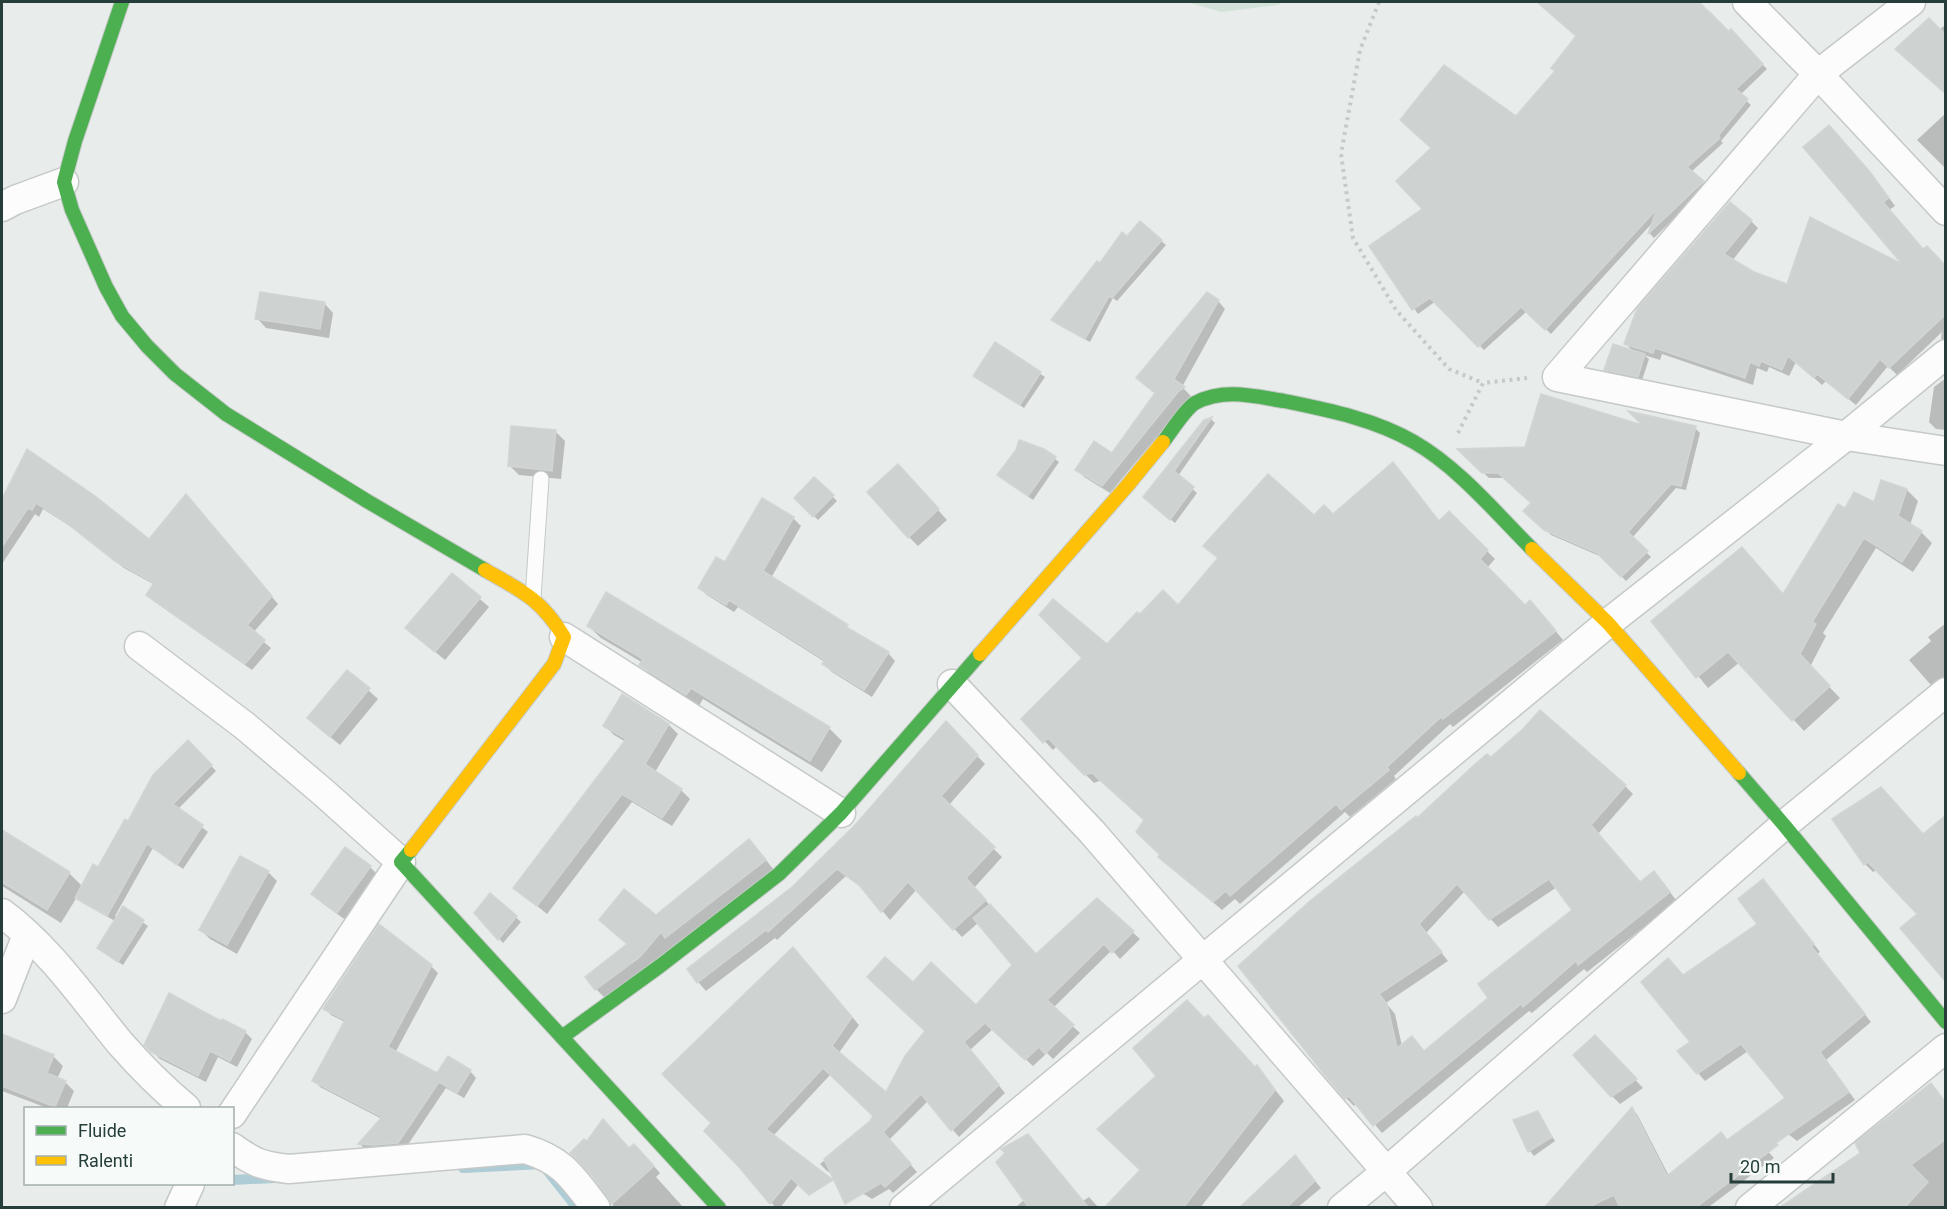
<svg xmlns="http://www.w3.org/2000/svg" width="1947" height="1209" font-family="Roboto,sans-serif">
	<rect width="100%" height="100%" fill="#e8ecea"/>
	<!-- green -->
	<path fill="#d3e3da" d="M1187,2H1283L1278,5L1221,12Z"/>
	<!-- shadow -->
	<g fill="#0003" fill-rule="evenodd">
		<path d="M1538,2H1695L1708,13L1709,11L1767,69L1740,95L1751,105L1721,141L1723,143L1691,172L1707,186L1654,238L1650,234L1654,221L1551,334L1527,311L1484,350L1436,301L1418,314L1371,246L1424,210L1516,118L1556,71L1578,37Z"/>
		<path d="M1946,24V93L1939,30Z"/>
		<path d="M1946,113V169L1917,140Z"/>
		<path d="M1836,135L1877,181L1895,206L1889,210L1923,251L1946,267V344L1941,339L1942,332L1897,375L1888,366L1856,405L1826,381L1822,385L1796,362L1789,376L1769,367L1767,372L1757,368L1753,385L1662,354L1660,360L1644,355L1649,359L1642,380L1610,374L1606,369L1634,352L1626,344L1751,221L1758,228L1732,261L1754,273L1788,286L1908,269Z"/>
		<path d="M1140,223L1166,245L1117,301L1113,298L1090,342L1057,324L1053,320L1100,265Z"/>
		<path d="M1218,301L1225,309L1182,387L1191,396L1110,493L1084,477L1077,469L1112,455L1156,394L1138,378Z"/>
		<path d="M324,303L333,313L329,338L266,328L257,318Z"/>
		<path d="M995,344L1045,377L1024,408L974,375Z"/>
		<path d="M1946,378V430L1936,429L1929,422L1934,387Z"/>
		<path d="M1211,419L1215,423L1178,476L1197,493L1175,523L1149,501L1205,421Z"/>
		<path d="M1648,428H1695L1700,433L1686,490L1676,488L1632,538L1651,557L1626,581L1604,558L1551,535L1525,511L1533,503L1505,478H1489L1460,450L1526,449Z"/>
		<path d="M556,432L565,441L561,479L519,475L509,465Z"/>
		<path d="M1043,450L1059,462L1033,500L1003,479Z"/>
		<path d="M28,451L149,541L193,503L278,604L253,633L271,648L252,670L155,602L148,595L155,585L124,568L73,528L43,509L39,517L35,514L2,564V502Z"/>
		<path d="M1393,464L1440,522L1449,513L1495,559L1487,568L1525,607L1539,611L1563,640L1453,727L1450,724L1394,776L1396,779L1350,817L1345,812L1240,904L1235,899L1222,910L1160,857L1162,855L1146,820L1102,780L1094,783L1057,746L1053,750L1023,719L1141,616L1178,607L1314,517L1333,516Z"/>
		<path d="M907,475L947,520L918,546L909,537Z"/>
		<path d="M815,479L837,501L818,520L796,498Z"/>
		<path d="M1882,482L1907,490L1918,501L1910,525L1921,532L1932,543L1913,572L1876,548L1823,633L1826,636L1810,667L1840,698L1804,731L1740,662L1708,688L1653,621L1784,595L1845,510L1874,504Z"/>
		<path d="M762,500L793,518L801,526L771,578L847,627L853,633L888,653L895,661L872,697L832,672L824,664L825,662L738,607L734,612L707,595L699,588L726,564Z"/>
		<path d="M452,575L489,607L445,660L417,637Z"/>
		<path d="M607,594L830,729L842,741L822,772L703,699L699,706L653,677L641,665L643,663L601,638L588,626Z"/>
		<path d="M1946,623V687L1937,692L1909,660L1931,641L1928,637Z"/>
		<path d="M348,672L378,699L340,745L318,727Z"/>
		<path d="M946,724L985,764L949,805L1002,857L974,888L1037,956L1097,900L1140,939L1120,959L1112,950L1053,1008L1080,1033L1053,1059L1047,1053L1033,1066L993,1029L970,1050L1005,1093L959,1137L928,1101L889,1140L917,1172L893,1193L889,1189L872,1199L827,1171L820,1164L872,1122L875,1116L831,1074L773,1136L804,1177L780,1208H776L739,1165L713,1123L800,956L859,1025L838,1054L886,1095L927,1031L913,984L976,1007L1014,965L978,923L962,937L917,889L890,920L866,891L846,876L777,940L775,938L706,991L698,982L856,826Z"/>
		<path d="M669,725L678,734L655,772L681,790L690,799L672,826L632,802L547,914L515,888L626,742L614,735L605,726Z"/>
		<path d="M188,742L216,771L178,809L208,832L183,869L153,848L115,916L117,917L123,909L148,926L123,965L103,952L115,921L83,903L77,897L61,923L2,886V832L69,873L83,887L99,869L129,823Z"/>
		<path d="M1625,786L1633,794L1598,834L1641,884L1661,881L1677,901L1587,972L1584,969L1532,1013L1529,1011L1382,1133L1357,1103L1354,1106L1346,1098L1240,966ZM1557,887L1574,911L1490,999L1425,1052L1412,1038L1402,1046L1395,1014L1386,1003L1448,961L1426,933L1465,891L1498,927Z"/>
		<path d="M1834,819L1919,914L1877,870L1873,872L1865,864Z"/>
		<path d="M758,850L774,870L605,998L596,989L629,945L656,917Z"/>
		<path d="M370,867L379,876L347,921L322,903L313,894Z"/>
		<path d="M268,872L277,881L237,954L210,939L201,930Z"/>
		<path d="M1770,889L1820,952L1817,954L1871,1022L1826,1060L1855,1100L1797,1141L1772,1121L1787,1098L1748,1051L1705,1081L1698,1073L1683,976L1759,925Z"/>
		<path d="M491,895L521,922L503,943L476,913Z"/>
		<path d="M431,966L438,973L395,1053L437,1075L470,1071L476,1078L464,1098L446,1088L405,1149L366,1150L360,1144L382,1119L320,1087L314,1080L345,1022L331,1015L325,1008Z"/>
		<path d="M221,1023L245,1032L252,1039L237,1067L218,1057L206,1082L160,1059L146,1045Z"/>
		<path d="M7,1038L53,1056L63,1066L57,1079L65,1082L74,1091L67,1108H47L2,1091V1052Z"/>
		<path d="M1603,1045L1643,1088L1620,1104L1612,1096Z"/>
		<path d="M1257,1067L1284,1101L1200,1208H1106Z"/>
		<path d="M1946,1103V1208H1879Z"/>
		<path d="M1632,1109L1637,1114L1669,1176L1728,1142L1752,1134L1774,1158L1710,1206L1711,1208H1546Z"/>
		<path d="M1537,1113L1555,1141L1534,1156L1530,1151L1515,1121Z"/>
		<path d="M1038,1146L1083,1201L1089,1197L1099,1208H1015L1025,1199Z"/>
		<path d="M629,1150L641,1152L660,1173L656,1177L684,1208H614L610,1197Z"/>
		<path d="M1295,1157L1321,1188L1297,1208H1241Z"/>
	</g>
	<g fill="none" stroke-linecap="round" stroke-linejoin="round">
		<!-- stream -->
		<g stroke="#adccd6" stroke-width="10">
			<path d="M463,1168L542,1164L577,1208"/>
			<path d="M232,1180L274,1178"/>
		</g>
	</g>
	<!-- building -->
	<g fill="#ced3d1" stroke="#d1d5d3" stroke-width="1.5" fill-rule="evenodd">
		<path d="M1537,2H1699L1728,31L1731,29L1763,64L1736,89L1748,99L1718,136L1720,138L1687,167L1704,181L1648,234L1657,209L1545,330L1521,307L1478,347L1430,298L1412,310L1369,246L1422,209L1396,181L1431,148L1400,120L1444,65L1516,116L1555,71L1551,68L1576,36Z"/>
		<path d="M1929,18L1946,35V94L1895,49Z"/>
		<path d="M1829,125L1870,172L1889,198L1883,202L1923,249L1927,246L1946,266V314L1889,368L1880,359L1848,399L1817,374L1814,378L1788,356L1782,370L1761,361L1759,366L1750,362L1745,378L1655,348L1653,353L1624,344L1637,309L1730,202L1752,220L1724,254L1754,272L1787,284L1810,217L1902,264L1803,147Z"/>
		<path d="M1140,221L1162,240L1112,298L1109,296L1085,339L1051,320L1097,261L1100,263L1122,232L1127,236Z"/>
		<path d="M260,292L325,302L320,329L255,319Z"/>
		<path d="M1207,292L1219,300L1174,379L1185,387L1178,392L1102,486L1075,470L1094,441L1112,453L1155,393L1136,378Z"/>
		<path d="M995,342L1041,372L1020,405L973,376Z"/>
		<path d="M1613,344L1645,354L1638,377L1604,370Z"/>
		<path d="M1541,394L1642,425L1628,411L1696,426L1681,486L1671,484L1628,532L1648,551L1621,577L1597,553L1544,530L1523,511L1531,503L1498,473H1482L1457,449L1525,447Z"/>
		<path d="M1212,417L1174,471L1194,487L1170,520L1143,497L1204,420Z"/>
		<path d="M511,426L556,430L552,471L508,466Z"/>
		<path d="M1019,440L1044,449L1056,457L1028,496L997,475L1016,450Z"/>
		<path d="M27,449L95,496L149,539L186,494L272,596L247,625L265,640L245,664L146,595L154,583L115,561L64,521L36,503L32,510L28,508L2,547V499Z"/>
		<path d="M1393,462L1439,521L1449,511L1488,550L1480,559L1525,605L1530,600L1556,631L1443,719L1441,717L1387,767L1389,770L1341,810L1336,804L1230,896L1226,891L1213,902L1158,857L1160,855L1136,832L1144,820L1092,773L1084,775L1048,738L1043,743L1021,719L1082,658L1039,615L1053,599L1107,644L1137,612L1140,614L1163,590L1178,605L1218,558L1203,546L1268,474L1314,515L1324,505L1333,514Z"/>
		<path d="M898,464L939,509L908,538L867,492Z"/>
		<path d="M814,477L834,495L813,517L794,498Z"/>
		<path d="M1881,480L1907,489L1898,516L1922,531L1902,562L1864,538L1812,622L1816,624L1800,654L1830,686L1792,721L1728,652L1696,678L1651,621L1742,547L1783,594L1838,504L1845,508L1854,492L1874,502Z"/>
		<path d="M762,498L794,517L763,571L848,625L846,627L889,652L864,690L822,664L825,660L729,600L726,605L698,588L716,557L725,562Z"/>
		<path d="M452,573L481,597L435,652L405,628Z"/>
		<path d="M606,592L830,727L810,761L691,688L686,695L639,665L643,659L587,626Z"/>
		<path d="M347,670L370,688L330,737L307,718Z"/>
		<path d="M622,694L669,724L645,764L682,789L662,818L622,794L537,906L513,888L626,739L603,726Z"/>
		<path d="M1540,710L1626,785L1591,825L1640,882L1654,871L1670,892L1578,965L1576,961L1523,1007L1521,1004L1373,1126L1349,1096L1345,1099L1324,1074L1238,966L1310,901L1416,816L1417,818L1473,766L1487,754L1491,757L1524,728ZM1549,879L1572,910L1478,984L1488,998L1424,1051L1412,1036L1397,1048L1387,1004L1379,994L1442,952L1419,924L1457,884L1489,920Z"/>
		<path d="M946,721L978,755L941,796L995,847L966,878L986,900L953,930L908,882L881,912L860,886L837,869L768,932L766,930L697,983L687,969L792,887L855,825Z"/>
		<path d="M188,740L212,765L173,804L203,825L177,865L147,844L107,916L75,898L93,864L98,867L125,819L128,821L153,775Z"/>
		<path d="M1881,787L1923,834L1946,815V982L1900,928L1917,914L1868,862L1864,865L1832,819Z"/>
		<path d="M2,830L70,872L47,910L2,882Z"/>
		<path d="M749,839L766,860L665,938L661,932L640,957L595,990L585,977L627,944L599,920L624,889L656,915Z"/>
		<path d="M345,847L371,866L337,913L311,894Z"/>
		<path d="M240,856L269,871L227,945L199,930Z"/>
		<path d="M1763,879L1814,944L1811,946L1865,1014L1820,1052L1849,1092L1776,1143L1778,1145L1695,1208H1620L1614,1195L1587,1208H1544L1632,1107L1667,1176L1721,1132L1727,1140L1785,1098L1741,1044L1697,1074L1677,1051L1690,1042L1641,982L1668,958L1683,975L1757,924L1738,899Z"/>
		<path d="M490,893L517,916L498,940L474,913Z"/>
		<path d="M1097,898L1134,931L1112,953L1104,944L1047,1000L1074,1025L1045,1054L1039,1047L1025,1060L985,1023L964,1042L999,1085L951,1131L921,1094L883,1132L911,1164L885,1187L881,1183L845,1204L824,1159L870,1121L873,1116L823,1068L766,1129L833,1180L809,1195L791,1178L770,1204L738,1166L704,1131L711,1123L662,1074L793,947L852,1017L832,1046L886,1092L905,1056L925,1031L867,977L885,957L913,982L931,962L976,1005L1012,965L973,918L990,904L1036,954Z"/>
		<path d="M123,906L144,920L118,962L97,948Z"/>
		<path d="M379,924L432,965L388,1047L437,1073L448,1056L471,1070L457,1093L439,1082L398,1143L374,1145L358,1144L382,1117L312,1081L345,1020L323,1009Z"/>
		<path d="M169,993L221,1021L222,1019L246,1031L230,1061L210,1051L198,1076L151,1052L144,1045Z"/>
		<path d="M1187,1000L1204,1018L1208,1015L1255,1067L1257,1065L1275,1090L1183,1208H1104L1140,1170L1097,1129L1156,1076L1133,1048Z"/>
		<path d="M2,1034L54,1055L47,1073L66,1081L55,1107L2,1086Z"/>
		<path d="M1595,1035L1637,1079L1611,1097L1573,1055Z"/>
		<path d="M1931,1083L1946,1103V1139L1911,1165L1928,1182L1904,1208H1779L1860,1153L1855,1143Z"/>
		<path d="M1538,1111L1552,1137L1528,1152L1513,1120Z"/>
		<path d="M603,1119L629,1148L634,1144L654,1166L612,1204L593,1177L570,1153L584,1139L587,1141Z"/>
		<path d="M1028,1134L1089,1208H1029L996,1162L1005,1153L1001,1149Z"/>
		<path d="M1295,1155L1315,1181L1286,1208H1239Z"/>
	</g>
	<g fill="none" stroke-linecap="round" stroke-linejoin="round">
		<defs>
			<path id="lane" d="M533,598L541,479"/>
			<g id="street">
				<path d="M1747,2L1818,74L1946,211"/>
				<path d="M1911,2L1818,74L1557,377L1846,436L1946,451"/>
				<path d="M2,207L15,200L64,182"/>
				<path d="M564,637L841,813"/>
				<path d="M139,646L245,726L324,793L401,862L232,1114"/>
				<path d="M952,684L1092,832L1418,1208"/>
				<path d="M2,913C49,948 83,998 120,1043C141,1067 162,1088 186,1108"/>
				<path d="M2,999L27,935"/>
				<path d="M232,1147C254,1163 262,1166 289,1169L525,1149C563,1160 573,1178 596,1208"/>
				<path d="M179,1208L190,1184"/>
				<path d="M904,1208L1608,623L1846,436L1946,354"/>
				<path d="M1342,1208L1387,1171L1784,825L1946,692"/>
				<path d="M1750,1208L1946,1048"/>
			</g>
			<g id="fast">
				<path d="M122,2L75,141L64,182L72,210L106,287L122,316L147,346L175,374L226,414L367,501L485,570"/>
				<path d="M1163,442C1171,432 1185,409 1195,403C1224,388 1253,396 1284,401C1328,410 1374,419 1414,442C1458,467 1496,513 1532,549"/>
				<path d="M1739,773L1784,825L1946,1022"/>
				<path d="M411,850L401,862L719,1208"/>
				<path d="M562,1037L660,966L779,874L841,813L980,654"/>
			</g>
			<g id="slow">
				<path d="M1532,549L1608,623L1739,773"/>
				<path d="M980,654L1127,486L1163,442"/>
				<path d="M411,850L554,664L564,637C541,599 522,591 485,570"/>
			</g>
		</defs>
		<!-- lane casing -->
		<use href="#lane" stroke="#c5c9c7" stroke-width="17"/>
		<!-- street casing -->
		<use href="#street" stroke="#c5c9c7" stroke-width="31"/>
		<!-- fast casing -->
		<use href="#fast" stroke="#c5cac8" stroke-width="16"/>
		<!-- slow casing -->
		<use href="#slow" stroke="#c5cac8" stroke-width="16"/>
		<!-- path -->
		<g stroke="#c3cbca" stroke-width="4" stroke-dasharray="3 4.5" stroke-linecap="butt">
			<path d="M1379,2L1360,50L1341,154L1353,238L1396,310L1449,369L1483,383"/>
			<path d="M1458,433L1483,383L1527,378"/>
		</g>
		<!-- lane -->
		<use href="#lane" stroke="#fcfcfc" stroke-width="15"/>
		<!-- street -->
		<use href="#street" stroke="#fcfcfc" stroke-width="28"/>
		<!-- fast -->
		<use href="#fast" stroke="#4caf50" stroke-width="14"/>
		<!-- slow -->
		<use href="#slow" stroke="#ffc107" stroke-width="14"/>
	</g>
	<!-- border -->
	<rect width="1947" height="1209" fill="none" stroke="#263e3a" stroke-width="6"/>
	<!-- legend -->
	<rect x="24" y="1107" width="210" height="78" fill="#f6faf9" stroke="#a3afad" stroke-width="1.5"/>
	<rect x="36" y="1126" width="30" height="9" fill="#4caf50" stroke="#a3afad" stroke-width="1.5"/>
	<text x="78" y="1137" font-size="18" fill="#263e3a">Fluide</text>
	<rect x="36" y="1156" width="30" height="9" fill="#ffc107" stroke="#a3afad" stroke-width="1.5"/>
	<text x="78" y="1167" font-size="18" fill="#263e3a">Ralenti</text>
	<!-- scale -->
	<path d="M1731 1173v9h102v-9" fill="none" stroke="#263e3a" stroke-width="3"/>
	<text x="1740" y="1173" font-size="18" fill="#263e3a" stroke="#f6faf9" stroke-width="4.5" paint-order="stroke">20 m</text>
</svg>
